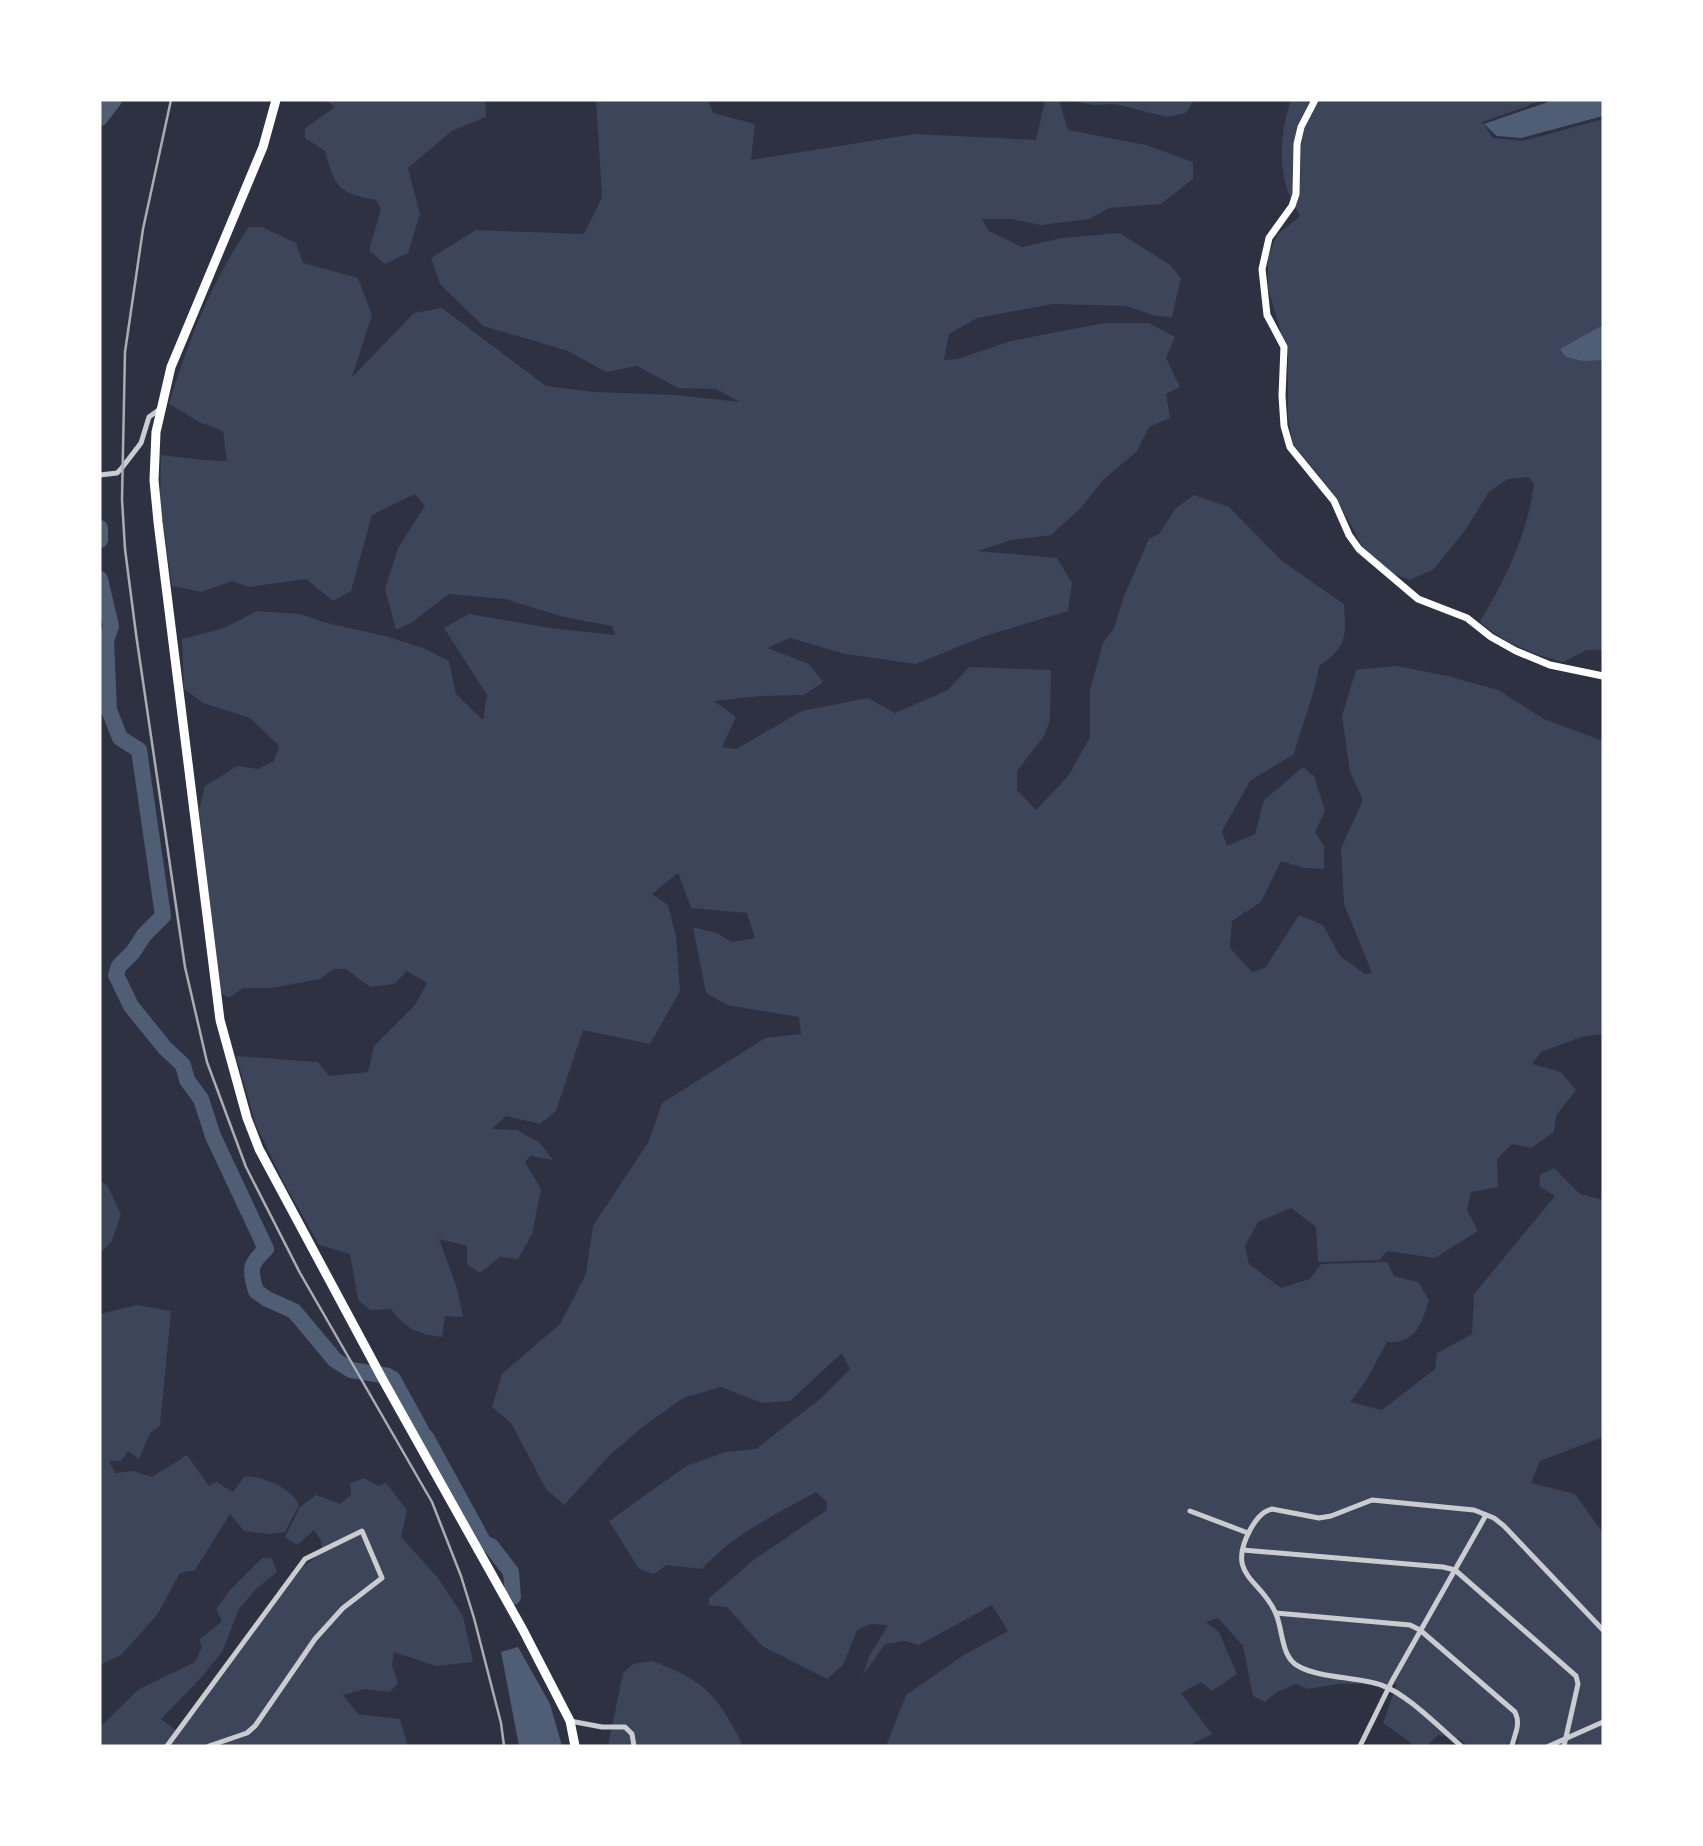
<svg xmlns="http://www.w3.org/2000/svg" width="1703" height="1846" font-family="'Exo 2',sans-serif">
	<rect width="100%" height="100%" fill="#2d3142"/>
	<!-- green -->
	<g fill="#3c4559">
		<path d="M325,100H485L486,117L452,131L408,168L420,214L408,253L385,264L369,250L381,209L376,200C339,193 335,188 325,151L305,138V128L335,107Z"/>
		<path d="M596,100H708L713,113L755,124L751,160L915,134L1036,140L1045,100H1059L1068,130L1146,145L1193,162V179L1161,204L1109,208L1089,219L1041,225L1011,219H982L989,231L1022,247L1062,238L1120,233L1170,265L1181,278L1172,317L1156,316L1126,306L1053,304L977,318L949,334L944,360L958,359L1011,341L1104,323H1149L1175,337L1166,358L1180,387L1166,394L1170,418L1149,427L1137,451L1103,480L1081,508L1051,535L1011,540L978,551L1057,558L1072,583L1068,611L985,636L916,664L845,654L790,638L767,648L809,664L823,682L804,695L760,696L714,701L736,717L722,747L736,749L802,711L868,698L895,713L948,690L969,667L1051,670L1050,721L1044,736L1017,771V790L1036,810L1069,775L1090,737V690L1103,643L1114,628L1124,596L1149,539L1159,534L1176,508L1194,495L1229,507L1282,561L1344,604C1346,636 1348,646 1319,666C1314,697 1302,724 1294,754L1250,781L1222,831L1227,846L1255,834L1264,800L1303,767L1314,776L1325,811L1315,832L1324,846V869L1305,868L1281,861L1261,902L1232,921L1230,948L1252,972L1265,968L1299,915L1323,925L1340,956L1365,974L1372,973L1344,904L1341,848L1363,800L1350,772L1342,716L1356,670L1396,666L1448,676L1498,690L1544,719L1603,741V1034L1581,1037L1541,1052L1532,1064L1561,1072L1576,1090L1556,1116L1554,1132L1531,1148L1512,1144L1497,1159L1498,1187L1471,1192L1467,1210L1478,1231L1435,1258L1387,1251L1379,1260L1318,1262L1316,1227L1291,1208L1258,1222L1245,1246L1249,1264L1281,1288L1310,1279L1321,1264L1387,1262L1394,1276L1418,1282L1429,1300C1422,1323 1416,1344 1387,1342L1366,1381L1350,1402L1382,1410L1435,1369L1437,1353L1472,1334L1474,1294L1555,1196L1539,1186L1540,1175L1554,1168L1580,1194L1603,1200V1437L1540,1461L1531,1483L1575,1494L1603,1533V1746H1517L1519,1734L1516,1730L1511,1746H1467L1460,1739L1438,1735L1427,1746H1415L1383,1723L1397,1684H1338L1308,1689L1296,1684L1277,1692L1265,1702L1253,1696L1243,1646L1218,1618L1206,1622L1219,1632L1237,1674L1212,1691L1201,1682L1181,1693L1212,1734L1188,1746H886L906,1695L964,1655L1008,1631L992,1605L919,1645L904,1641L885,1644L863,1675L869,1657L888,1625L870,1624L857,1630L843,1665L827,1679L762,1646L727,1607L709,1605V1598L756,1558L827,1510V1502L816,1492C775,1515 733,1534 702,1569L667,1565L654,1574L639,1569L609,1521L686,1466L726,1452L756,1449L820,1399L850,1369L842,1353L790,1401L762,1403L721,1387L683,1398L644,1426L611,1454L564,1505L546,1489L511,1423L492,1407L502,1374L560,1324L586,1274L593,1226L649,1141L662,1103L765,1038L801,1034L799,1017L727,1005L706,993L693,927L717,933L732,942L755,938L747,913L691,908L678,873L652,894L668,905L676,936L680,991L650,1044L583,1030L556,1111L540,1124L506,1116L492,1129L517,1130L540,1143L553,1160L531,1156L525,1162L541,1189L532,1234L518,1259L500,1257L480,1273L467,1264V1246L439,1239L457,1288L463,1317L445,1316L442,1337C417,1334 406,1329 391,1309L370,1310L358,1300L350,1254L319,1245L284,1183L256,1125L236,1056L318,1062L329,1076L368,1072L374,1046L415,1005L427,983L407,971L394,984L370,987L346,969H334L320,979L272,988H243L229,998L220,993L199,809L205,786L237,766L258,769L274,761L279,746L250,718L203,703L184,689L182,639L224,628L257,611L300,614L331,624L385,636L423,648L449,661L456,694L483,720L487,695L444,628L469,614L550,628L615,635L612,626L564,617L505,599L449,594L411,623L396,630L385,589L398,548L425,506L415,494L372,515L351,591L333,601L306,579L249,587L232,581L202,592L172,586L160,503L161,455L203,460L227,461L223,431L199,422L169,404C187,343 212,280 249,227H262L296,243L303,263L358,278L372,315L352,377L414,313L442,308L546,386L594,392L676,395L740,402L716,389L678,388L637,366L606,372L568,351L483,326L440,284L431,258L476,230L584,234L602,197Z"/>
		<path d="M1067,100H1194L1186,113L1167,117L1115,104L1094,105Z"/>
		<path d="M1291,100H1544L1482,122L1493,138L1523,141L1603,119V655L1602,650H1587L1563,662C1532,654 1504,643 1480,622C1507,575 1526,538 1534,484L1528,477L1508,479L1489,492L1466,529L1434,569L1410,580L1373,566L1340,505L1317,473L1293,444L1288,418V356L1268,288V256L1277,235L1300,216C1296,208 1291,200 1288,192C1278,164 1281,127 1291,100Z"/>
		<path d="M100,1181L107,1185L121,1214L112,1241L100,1253Z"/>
		<path d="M137,1305L171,1311L160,1426L150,1433L139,1459L128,1451L121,1461H109L115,1473L133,1471L152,1477L187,1455L209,1486L216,1482L233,1492L245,1476C264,1477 292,1488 299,1505L285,1532L270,1534L244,1531L230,1514L195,1570L180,1573L157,1615L121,1655L100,1665V1314Z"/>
		<path d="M364,1478L378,1486L386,1483L407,1510L401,1537L438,1578L463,1616L473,1662L436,1666L394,1652L392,1665L398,1683L390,1692L365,1689L343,1695L358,1714L400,1719L408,1746H100V1727L139,1689L195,1662L202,1647L199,1640L222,1621L216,1609L230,1590L262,1558H272L277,1572L256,1589L239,1609L222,1652L200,1679L161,1719L176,1730L304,1566L322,1552L321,1540L314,1530L297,1545L285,1537L300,1507L316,1495L340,1504L351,1495L350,1483Z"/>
		<path d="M652,1661C706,1681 718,1696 743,1746H608L623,1673L633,1664Z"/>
	</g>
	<!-- water -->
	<g fill="#4f5d75">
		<path d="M1554,100H1603V116L1521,138L1497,136L1484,124Z"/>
		<path d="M1603,325V360L1583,361L1566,357L1560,349Z"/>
		<path d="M518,1647L550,1704L562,1746H519L501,1652Z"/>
	</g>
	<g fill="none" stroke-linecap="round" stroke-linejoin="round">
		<!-- river -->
		<g stroke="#4f5d75" stroke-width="16">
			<path d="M100,118L114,100"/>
			<path d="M100,528V540"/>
			<path d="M100,579L111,626L106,641L109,710L120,738L139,750L163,916L144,935L133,952L119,966L116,975L131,1006L165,1048L183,1065L187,1080L201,1099L213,1136L266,1249C250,1264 249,1269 256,1291L267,1299L294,1311L335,1360L351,1370L388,1376L393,1379L421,1430"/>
			<path d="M426,1437L484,1543L491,1546L511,1572L513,1597"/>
		</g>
		<!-- minor -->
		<g stroke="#caccd0" stroke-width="5">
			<path d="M100,475L117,473L121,469L141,443L149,417L160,409"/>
			<path d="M1190,1511L1248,1533"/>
			<path d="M1243,1550L1443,1567L1455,1570L1576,1676L1578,1684L1564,1746"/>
			<path d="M1276,1613L1410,1625L1420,1630L1515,1712C1521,1724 1515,1733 1512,1746"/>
			<path d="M570,1721L602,1727H625L632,1734L634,1746"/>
			<path d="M167,1746L305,1559L362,1531L382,1578L343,1608L315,1639L255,1726L247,1733L209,1746"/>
			<path d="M1360,1746L1392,1681L1486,1515"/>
			<path d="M1461,1746C1441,1729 1406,1693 1381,1685C1358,1677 1318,1678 1298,1666C1281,1657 1283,1630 1276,1614C1262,1579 1225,1577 1250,1530C1255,1521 1261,1512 1272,1509L1319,1518L1331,1516L1372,1500L1474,1510L1494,1518L1504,1526L1603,1630"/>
			<path d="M1549,1746L1603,1722"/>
		</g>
		<!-- secondary -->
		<path stroke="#fff" stroke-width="7" d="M1315,100L1301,127L1297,144L1296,194L1292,206L1269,238L1262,269L1267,315L1284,347L1282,396L1284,426L1290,447L1334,501L1349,535L1359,549L1418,599L1467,618L1491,637L1516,651L1550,665L1603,676"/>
		<!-- trunk -->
		<path stroke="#fff" stroke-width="9" d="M276,100L263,147L171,367L156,432L154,480L158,522L220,1020L247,1118L259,1149L383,1380L523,1630L570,1721L575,1746"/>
		<!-- rail -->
		<path stroke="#abadb3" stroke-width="2.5" d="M171,100L143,229L125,352L122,499L125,549L136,634L185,967L207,1062L246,1167L300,1273L432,1502L461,1576L474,1618L501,1723L504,1746"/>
	</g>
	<!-- border -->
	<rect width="1703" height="1846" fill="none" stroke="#ffffff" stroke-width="203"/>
</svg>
